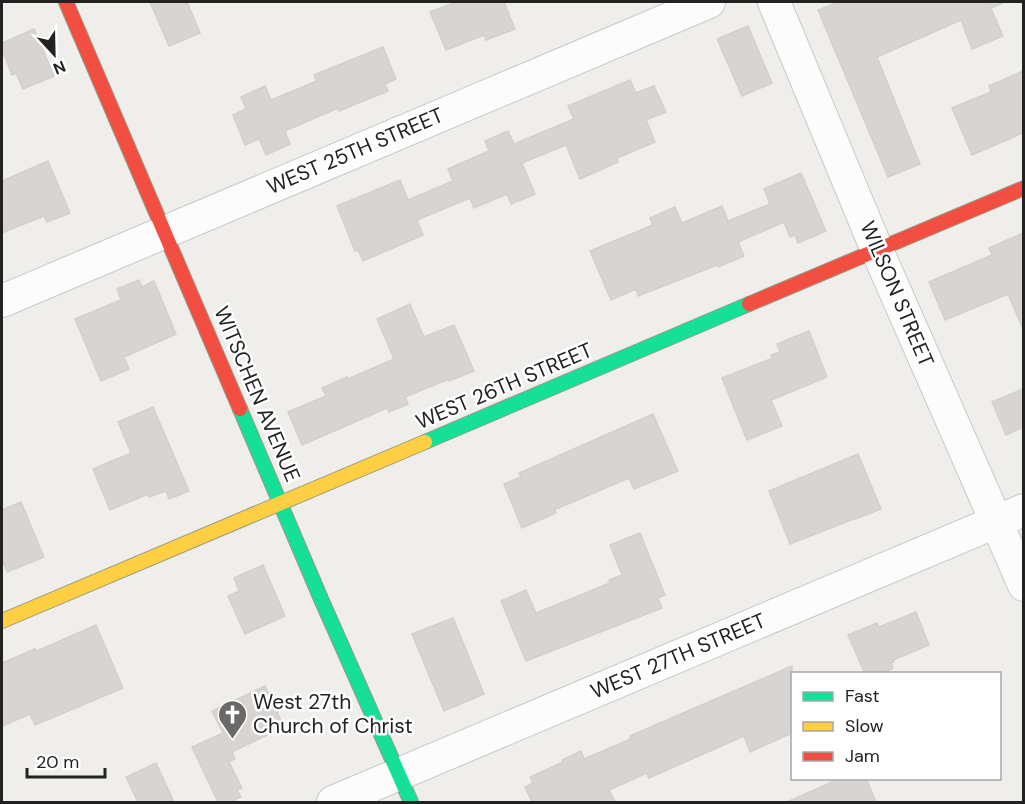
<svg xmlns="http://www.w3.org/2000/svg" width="1025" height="804" font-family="'DM Sans',sans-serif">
	<rect width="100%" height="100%" fill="#f0eeeb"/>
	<!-- building -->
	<g fill="#d7d4d2" stroke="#d3d0cc" stroke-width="1.5">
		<path d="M150,2H187L200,33L169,46Z"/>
		<path d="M456,2H504L515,29L486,40L484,35L446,50L430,12Z"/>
		<path d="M839,2H1005L991,8L1003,36L972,49L961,20L877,57L920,164L888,177L818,10Z"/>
		<path d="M748,26L772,83L742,96L717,39Z"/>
		<path d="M34,29L54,76L23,89L16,73L12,75L2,49V43Z"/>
		<path d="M383,47L396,79L385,84L388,91L339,111L338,108L285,131L290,144L266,155L259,139L245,145L233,115L246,109L241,97L265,86L271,100L317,81L314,75Z"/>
		<path d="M1023,71V133L972,155L952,108L991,92L989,86Z"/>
		<path d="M630,80L636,93L654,86L666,112L646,120L655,142L617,158L618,162L580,179L566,145L522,163L535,194L511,204L507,194L474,208L470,198L417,220L423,235L363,261L358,250L355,251L337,206L400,180L408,200L453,181L448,169L489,151L485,141L508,131L514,144L574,119L568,106Z"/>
		<path d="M48,161L70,213L47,222L44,216L2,233V181Z"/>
		<path d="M801,173L826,231L798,243L795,235L790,237L784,222L738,242L744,256L718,267L717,265L638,296L636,289L611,300L590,251L653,225L650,218L675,207L682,223L722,206L728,221L770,204L764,189Z"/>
		<path d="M1023,233V329L1008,294L945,320L929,282L992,255L989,248Z"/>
		<path d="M139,280L142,287L154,281L176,334L124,357L129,369L101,381L75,319L121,300L117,289Z"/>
		<path d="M410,304L424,337L454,325L474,371L449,381V379L405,397L408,404L389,412L387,408L302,445L288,412L326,396L322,388L347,377L348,379L394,359L377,319Z"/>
		<path d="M809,331L827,377L771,400L782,426L747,440L722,378L773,358L771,355L780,352L777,344Z"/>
		<path d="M1023,389V427L1006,435L992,402Z"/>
		<path d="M153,407L189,491L169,499L166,491L149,497L148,494L110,510L93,469L131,453L118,422Z"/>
		<path d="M653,414L678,471L634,489L629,478L554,510L556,513L522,528L504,484L521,477L519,473Z"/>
		<path d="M858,454L881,509L856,519V518L790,544L769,491Z"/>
		<path d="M21,502L44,557L7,572L2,559V510Z"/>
		<path d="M640,533L665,595L658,598L662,608L526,661L501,601L526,590L536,613L610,583L609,580L622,575L610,545Z"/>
		<path d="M263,565L285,616L245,634L228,596L239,591L234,578Z"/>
		<path d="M916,612L929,645L893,660L894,662L891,663L893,668L882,674H865L848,635L877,623L879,627Z"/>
		<path d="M453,618L484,694L444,711L412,634Z"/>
		<path d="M96,625L123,688L35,725L30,714L2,726V663L35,649L37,651Z"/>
		<path d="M792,666V733L750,752L744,736L649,778L647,773L609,790L615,802H532L525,787L533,783L530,777L563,762L562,760L581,751L584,759L631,739L630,736Z"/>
		<path d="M265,686L284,727L232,752L235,759L229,762L242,788L237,790L241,797L230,802H218L192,747L223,733L212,711Z"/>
		<path d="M156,763L174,802H138L126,777Z"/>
		<path d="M841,778H866L876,802H787Z"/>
	</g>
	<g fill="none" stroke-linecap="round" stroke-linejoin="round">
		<defs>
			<g id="street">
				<path d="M774,2L877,250L1024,585"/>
				<path d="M2,301L709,2"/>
				<path d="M333,802L1024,510"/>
			</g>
			<g id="fast">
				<path d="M240,409L321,599L411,802"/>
				<path d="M425,442L749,304"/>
			</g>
			<path id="slow" d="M2,621L425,442"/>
			<g id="jam">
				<path d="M66,2L240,409"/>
				<path d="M749,304L1024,188"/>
			</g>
		</defs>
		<!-- street casing -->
		<use href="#street" stroke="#c9c8c7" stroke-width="34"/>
		<!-- fast casing -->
		<use href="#fast" stroke="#999a82" stroke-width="16"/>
		<!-- slow casing -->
		<use href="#slow" stroke="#999a82" stroke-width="16"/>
		<!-- jam casing -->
		<use href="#jam" stroke="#999a82" stroke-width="16"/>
		<!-- street -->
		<use href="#street" stroke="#fdfcfc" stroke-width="32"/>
		<!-- fast -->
		<use href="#fast" stroke="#16e098" stroke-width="14"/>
		<!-- slow -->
		<use href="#slow" stroke="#ffcf43" stroke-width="14"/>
		<!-- jam -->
		<use href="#jam" stroke="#f24e42" stroke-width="14"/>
	</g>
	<!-- icons -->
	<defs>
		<symbol id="church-pin" viewBox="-11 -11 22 30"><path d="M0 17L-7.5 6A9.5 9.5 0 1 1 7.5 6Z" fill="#6a6968" stroke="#fff"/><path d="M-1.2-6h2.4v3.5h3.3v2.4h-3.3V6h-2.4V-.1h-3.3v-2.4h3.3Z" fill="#fff"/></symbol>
	</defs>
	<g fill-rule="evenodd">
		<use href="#church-pin" x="216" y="698" width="33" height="45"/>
	</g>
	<g text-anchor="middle" stroke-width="5" stroke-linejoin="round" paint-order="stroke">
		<!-- street labels -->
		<g font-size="21" fill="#222" stroke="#fff">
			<text transform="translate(355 151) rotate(-23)" y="7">WEST 25TH STREET</text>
			<text transform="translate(897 294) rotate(67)" y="7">WILSON STREET</text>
			<text transform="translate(504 386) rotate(-23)" y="7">WEST 26TH STREET</text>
			<text transform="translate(257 394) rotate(67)" y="7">WITSCHEN AVENUE</text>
			<text transform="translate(678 656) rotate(-23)" y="7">WEST 27TH STREET</text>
		</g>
		<!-- poi labels -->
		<g font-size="21" fill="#222" stroke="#fff" text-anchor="start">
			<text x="253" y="709">West 27th<tspan x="253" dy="24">Church of Christ</tspan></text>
		</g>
	</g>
	<!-- border -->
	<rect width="1025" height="804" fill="none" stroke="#222222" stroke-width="6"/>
	<!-- legend -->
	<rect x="791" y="672" width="210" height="108" fill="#ffffff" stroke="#a7a7a7" stroke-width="1.5"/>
	<rect x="803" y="692" width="30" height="9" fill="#16e098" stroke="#a7a7a7" stroke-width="1.5"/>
	<text x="845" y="702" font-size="18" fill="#222222">Fast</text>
	<rect x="803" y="722" width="30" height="9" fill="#ffcf43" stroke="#a7a7a7" stroke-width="1.5"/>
	<text x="845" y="732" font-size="18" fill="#222222">Slow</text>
	<rect x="803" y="752" width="30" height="9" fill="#f24e42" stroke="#a7a7a7" stroke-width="1.5"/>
	<text x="845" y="762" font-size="18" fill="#222222">Jam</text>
	<!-- north arrow -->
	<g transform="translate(54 54) rotate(158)" stroke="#ffffff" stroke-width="4.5" paint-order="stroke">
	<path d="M0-4.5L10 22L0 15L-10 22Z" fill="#222222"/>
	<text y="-9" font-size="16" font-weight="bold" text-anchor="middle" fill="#222222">N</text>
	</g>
	<!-- scale -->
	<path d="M27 768v9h78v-9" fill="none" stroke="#222222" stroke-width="3"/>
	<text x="36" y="768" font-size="18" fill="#222222" stroke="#ffffff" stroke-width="4.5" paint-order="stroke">20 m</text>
</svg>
